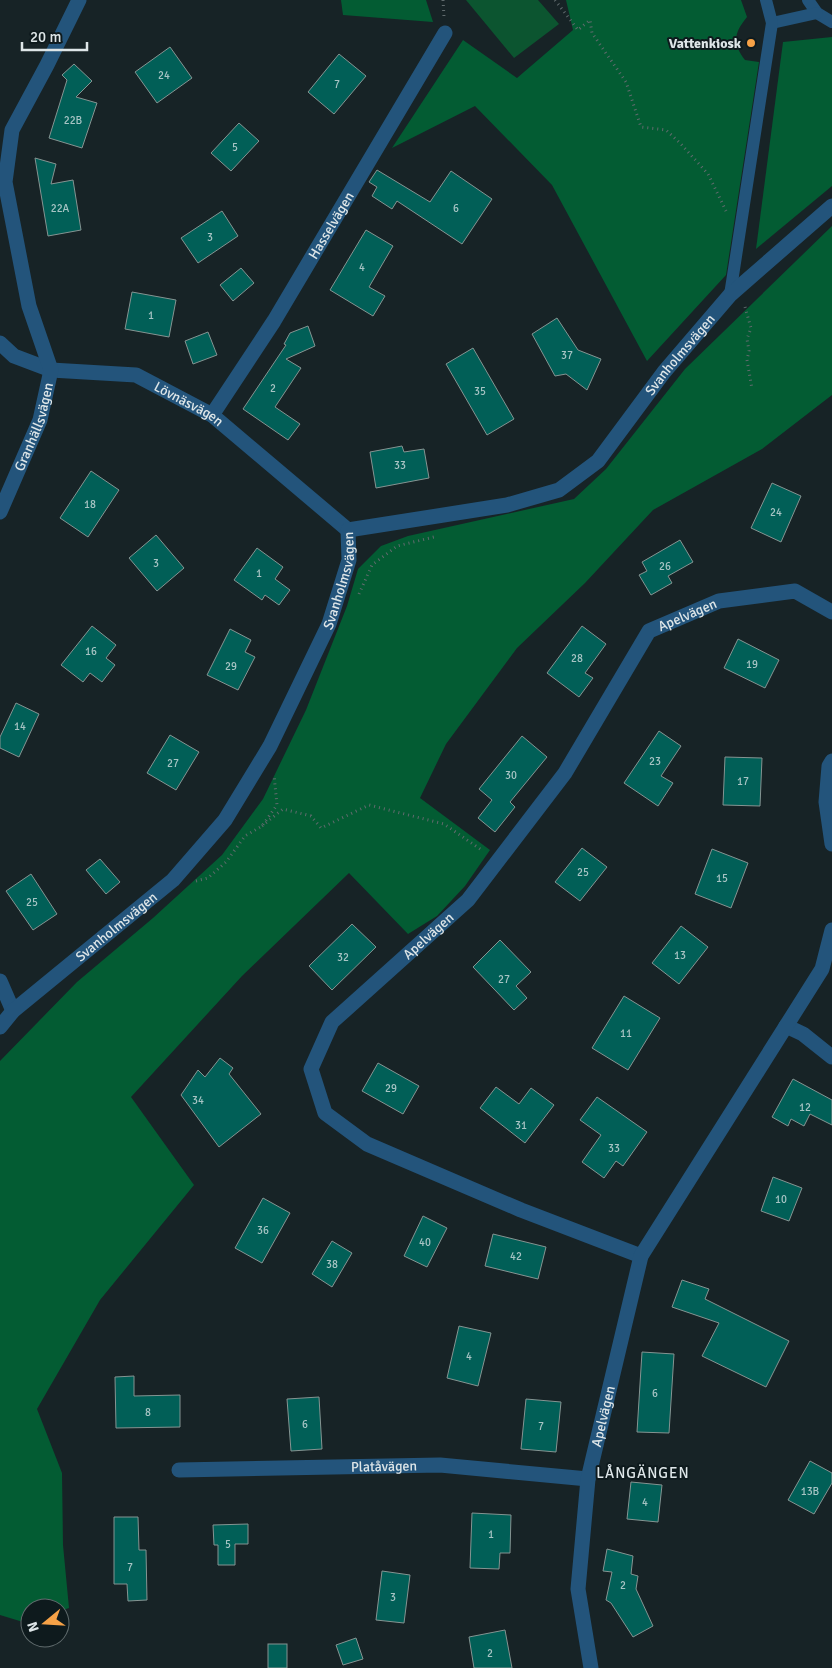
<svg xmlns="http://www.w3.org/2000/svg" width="832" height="1668" font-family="Signika,sans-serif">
	<rect width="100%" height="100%" fill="#172326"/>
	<!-- green -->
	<path fill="#0c5530" d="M466,0H538L559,24L514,58Z"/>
	<!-- forest -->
	<g fill="#035c33">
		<path d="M341,0H426L433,22L343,15Z"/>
		<path d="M566,0H741L747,17C734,33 732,43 745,60L759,62L726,275L647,361L552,185L475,106L392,148L463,40L517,78L573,30Z"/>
		<path d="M832,37V186L756,249L783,42Z"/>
		<path d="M832,226V395L762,449L653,510L585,583L517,648L446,744L420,798L490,850L465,886L437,916L408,934L349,873L242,976L131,1097L194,1185L100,1300L37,1409L62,1473L63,1545L69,1608L60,1611V1608H30V1620L23,1622L0,1615V1061L77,982L153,918L222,855L263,799L306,710L347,606L358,569L381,546L408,536L574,499L606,469L685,369Z"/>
	</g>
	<!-- building -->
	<g fill="#015f57" stroke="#859492">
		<path d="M170,47L192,78L157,103L135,72Z"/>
		<path d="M339,54L366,76L334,114L308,92Z"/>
		<path d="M74,64L92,81L76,97L97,103L82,148L49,138L67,80L62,75Z"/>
		<path d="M239,123L259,141L231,171L211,153Z"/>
		<path d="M35,158L56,164L51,184L73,180L81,230L48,236Z"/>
		<path d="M377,170L430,202L451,171L492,199L462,244L397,201L392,209L372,196L377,187L369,182Z"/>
		<path d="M222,211L238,236L198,263L181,238Z"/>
		<path d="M366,230L393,246L369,287L385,296L373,316L330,290Z"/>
		<path d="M241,268L254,283L233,301L220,285Z"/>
		<path d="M132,292L176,300L169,337L125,329Z"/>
		<path d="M557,318L578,350L601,359L587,390L566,374L555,376L532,334Z"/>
		<path d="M308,326L315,346L286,359L301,368L275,407L300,424L288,440L243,409L286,345L284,344L290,333Z"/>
		<path d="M208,332L217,355L193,364L185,341Z"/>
		<path d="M473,348L514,419L487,435L446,364Z"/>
		<path d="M402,446L404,452L424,449L429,478L376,488L370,452Z"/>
		<path d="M91,471L119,490L88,537L60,518Z"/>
		<path d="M772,483L801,496L781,542L751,528Z"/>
		<path d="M156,535L184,568L157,591L129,558Z"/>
		<path d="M680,540L693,562L668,576L672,583L651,595L639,575L647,571L642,562Z"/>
		<path d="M257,548L283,567L275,579L290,590L279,605L265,595L262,600L234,580Z"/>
		<path d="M92,626L116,645L106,658L115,665L102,682L90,673L83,682L61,665Z"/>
		<path d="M582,626L606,644L585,673L593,678L579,697L547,673Z"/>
		<path d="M230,629L251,640L245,652L255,657L238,690L207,675Z"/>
		<path d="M738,639L779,660L765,688L724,668Z"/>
		<path d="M16,703L39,714L19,757L0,748V737Z"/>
		<path d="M659,731L681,746L661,776L673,783L658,806L624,783Z"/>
		<path d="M170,735L199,752L176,790L147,773Z"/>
		<path d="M522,736L547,757L510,802L515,807L495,832L478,818L492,800L479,789Z"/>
		<path d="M725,757L762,758L760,806L723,805Z"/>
		<path d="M582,848L607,867L580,901L555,882Z"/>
		<path d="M712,849L748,863L731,908L695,894Z"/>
		<path d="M100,859L120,882L106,894L86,870Z"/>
		<path d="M31,874L57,914L33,930L6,891Z"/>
		<path d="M352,924L376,947L332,990L309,966Z"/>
		<path d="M681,926L708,947L679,984L652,963Z"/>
		<path d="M500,940L531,972L516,986L527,998L514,1010L473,967Z"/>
		<path d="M624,996L660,1018L628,1070L592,1048Z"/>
		<path d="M220,1058L233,1068L229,1074L261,1114L219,1147L181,1095L198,1070L205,1077Z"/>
		<path d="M378,1063L419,1086L403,1114L362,1091Z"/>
		<path d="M793,1079L832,1100V1125L810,1114L804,1126L791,1119L788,1126L772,1117Z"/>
		<path d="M496,1087L519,1104L531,1088L554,1105L525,1143L480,1108Z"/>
		<path d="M597,1097L647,1132L623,1166L616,1161L604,1178L582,1162L601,1135L580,1120Z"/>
		<path d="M773,1177L802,1188L789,1221L761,1211Z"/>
		<path d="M263,1198L290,1213L262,1263L235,1248Z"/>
		<path d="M423,1216L447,1228L427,1267L404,1256Z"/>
		<path d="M493,1234L546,1247L538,1279L485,1266Z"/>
		<path d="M332,1241L352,1253L332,1287L312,1274Z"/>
		<path d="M682,1280L709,1289L705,1299L789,1341L766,1387L702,1356L719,1323L672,1307Z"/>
		<path d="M459,1326L491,1333L478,1386L447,1378Z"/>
		<path d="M642,1352L674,1354L669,1433L637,1432Z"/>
		<path d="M134,1376V1396L180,1395V1427L116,1428L115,1377Z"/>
		<path d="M319,1397L322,1449L291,1451L287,1399Z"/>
		<path d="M526,1399L561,1402L556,1452L521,1449Z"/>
		<path d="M810,1461L832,1473V1483L814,1514L788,1500Z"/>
		<path d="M631,1482L662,1485L658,1522L627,1519Z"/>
		<path d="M472,1513L511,1515L510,1553H500L499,1569L470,1568Z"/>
		<path d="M114,1517H138L139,1550H146L147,1600L128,1601L127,1584H114Z"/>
		<path d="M248,1524V1544H235V1565H218V1545H214L213,1525Z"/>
		<path d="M607,1549L633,1556L631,1574L638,1576L636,1589L653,1626L633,1637L611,1603L606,1600L612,1572L603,1571Z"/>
		<path d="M382,1571L410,1575L404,1623L376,1620Z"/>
		<path d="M505,1630L512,1668H474L469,1637Z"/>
		<path d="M356,1638L363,1659L343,1665L336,1645Z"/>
		<rect x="268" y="1644" width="19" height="24"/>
	</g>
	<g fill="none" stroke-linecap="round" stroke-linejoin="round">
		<!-- path -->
		<g stroke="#616b6e" stroke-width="3" stroke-dasharray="1 4" stroke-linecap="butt">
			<path d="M443,0L444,17"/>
			<path d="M555,0L578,30L590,20L592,33L626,82L641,127L666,130L680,143L708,174L726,211"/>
			<path d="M745,307L751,328L747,339L749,351L747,360L752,389"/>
			<path d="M359,594L372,565L397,546L434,537"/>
			<path d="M262,826L283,809L311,816L321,828L369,805L444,824L483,851"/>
			<path d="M196,881L208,878L226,862L245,836L262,826L277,805L274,775"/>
		</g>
		<!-- lane -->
		<g stroke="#23547b" stroke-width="12">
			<path d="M808,0L817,13L832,22"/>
			<path d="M772,23L817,13"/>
			<path d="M730,295L772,23L766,0"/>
		</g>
		<!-- street -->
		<g stroke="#23547b" stroke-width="15">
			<path id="s1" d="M0,343L14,356L51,370L136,375L212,415L348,530"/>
			<path id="s2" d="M212,415L274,321L445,33"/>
			<path id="s3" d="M0,512L40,420L51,370L29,306L5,182L12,130L47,65L79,0"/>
			<path d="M832,761L829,766L826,802L832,844"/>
			<path d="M0,981L13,1011"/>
			<path d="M786,1026L803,1034L832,1057"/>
			<path id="s4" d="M0,1027L13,1011L173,880L225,820L270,746L329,624L349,560L348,530L507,505L559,490L598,461L664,372L730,295L832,206"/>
			<path id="s5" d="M641,1256L521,1210L367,1144L325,1113L311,1069L332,1022L468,900L565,773L649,631L719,601L795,591L832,612"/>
			<path id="s6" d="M179,1470L440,1465L588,1479"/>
			<path id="s7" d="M591,1668L578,1589L588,1479L641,1256L822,969L832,930"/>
		</g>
	</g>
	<!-- markers -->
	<circle fill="#f6a247" stroke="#0e1a1d" stroke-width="2" cx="751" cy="43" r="5"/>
	<g text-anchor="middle" stroke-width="4" stroke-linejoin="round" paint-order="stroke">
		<!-- number labels -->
		<g font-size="11" fill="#a7c4c4">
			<text x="164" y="79">24</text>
			<text x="337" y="88">7</text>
			<text x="73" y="124">22B</text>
			<text x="235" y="151">5</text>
			<text x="60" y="212">22A</text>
			<text x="456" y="212">6</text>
			<text x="210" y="241">3</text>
			<text x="362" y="271">4</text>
			<text x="151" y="319">1</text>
			<text x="567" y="359">37</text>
			<text x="273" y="392">2</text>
			<text x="480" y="395">35</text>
			<text x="400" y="469">33</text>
			<text x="90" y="508">18</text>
			<text x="776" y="516">24</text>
			<text x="156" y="567">3</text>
			<text x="665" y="570">26</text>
			<text x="259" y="577">1</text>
			<text x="91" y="655">16</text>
			<text x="577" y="662">28</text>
			<text x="752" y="668">19</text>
			<text x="231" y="670">29</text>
			<text x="20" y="730">14</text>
			<text x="655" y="765">23</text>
			<text x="173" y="767">27</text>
			<text x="511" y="779">30</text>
			<text x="743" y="785">17</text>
			<text x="583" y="876">25</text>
			<text x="722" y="882">15</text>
			<text x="32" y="906">25</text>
			<text x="680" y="959">13</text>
			<text x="343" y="961">32</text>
			<text x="504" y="983">27</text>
			<text x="626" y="1037">11</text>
			<text x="391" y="1092">29</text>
			<text x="198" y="1104">34</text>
			<text x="805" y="1111">12</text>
			<text x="521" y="1129">31</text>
			<text x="614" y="1152">33</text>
			<text x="781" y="1203">10</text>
			<text x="263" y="1234">36</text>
			<text x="425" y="1246">40</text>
			<text x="516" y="1260">42</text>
			<text x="332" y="1268">38</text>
			<text x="469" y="1360">4</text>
			<text x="655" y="1397">6</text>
			<text x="148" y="1416">8</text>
			<text x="305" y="1428">6</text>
			<text x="541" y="1430">7</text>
			<text x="810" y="1495">13B</text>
			<text x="645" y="1506">4</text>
			<text x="491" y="1538">1</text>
			<text x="228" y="1548">5</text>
			<text x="130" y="1571">7</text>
			<text x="623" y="1589">2</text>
			<text x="393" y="1601">3</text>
			<text x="490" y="1657">2</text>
		</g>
		<!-- poi labels -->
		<g font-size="14" font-weight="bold" fill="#dee6e8" stroke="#0e1a1d" text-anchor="end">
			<text x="741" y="48">Vattenkiosk</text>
		</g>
		<!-- street labels -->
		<g font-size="14" fill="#dee6e8" stroke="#0e1a1d">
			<text dy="5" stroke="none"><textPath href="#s2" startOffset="224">Hasselvägen</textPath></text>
			<text dy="5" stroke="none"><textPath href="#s4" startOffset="1024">Svanholmsvägen</textPath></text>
			<text dy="5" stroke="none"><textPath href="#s1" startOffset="204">Lövnäsvägen</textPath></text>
			<text dy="5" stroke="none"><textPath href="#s3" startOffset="92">Granhällsvägen</textPath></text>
			<text dy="5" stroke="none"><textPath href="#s4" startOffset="574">Svanholmsvägen</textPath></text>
			<text dy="5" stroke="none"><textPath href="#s5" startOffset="995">Apelvägen</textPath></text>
			<text dy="5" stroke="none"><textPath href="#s4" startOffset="154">Svanholmsvägen</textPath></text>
			<text dy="5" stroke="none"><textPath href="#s5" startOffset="575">Apelvägen</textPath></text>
			<text dy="5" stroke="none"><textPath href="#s7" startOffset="255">Apelvägen</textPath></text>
			<text dy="5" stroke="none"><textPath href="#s6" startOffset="205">Platåvägen</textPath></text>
		</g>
		<!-- neighbourhood labels -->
		<g font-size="15" letter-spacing="1" fill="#dee6e8" stroke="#0e1a1d">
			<text x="643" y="1478">LÅNGÄNGEN</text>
		</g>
	</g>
	<!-- north arrow -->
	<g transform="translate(45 1623) rotate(252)"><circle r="24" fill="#0e1a1d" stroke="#616c6e"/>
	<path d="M0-4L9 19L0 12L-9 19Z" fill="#f6a247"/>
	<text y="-8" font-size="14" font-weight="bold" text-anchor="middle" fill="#dee6e8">N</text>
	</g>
	<!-- scale -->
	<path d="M22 42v8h65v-8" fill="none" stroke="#dee6e8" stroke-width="2.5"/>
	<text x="30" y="42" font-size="15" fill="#dee6e8" stroke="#0e1a1d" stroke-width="4" paint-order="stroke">20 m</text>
</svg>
